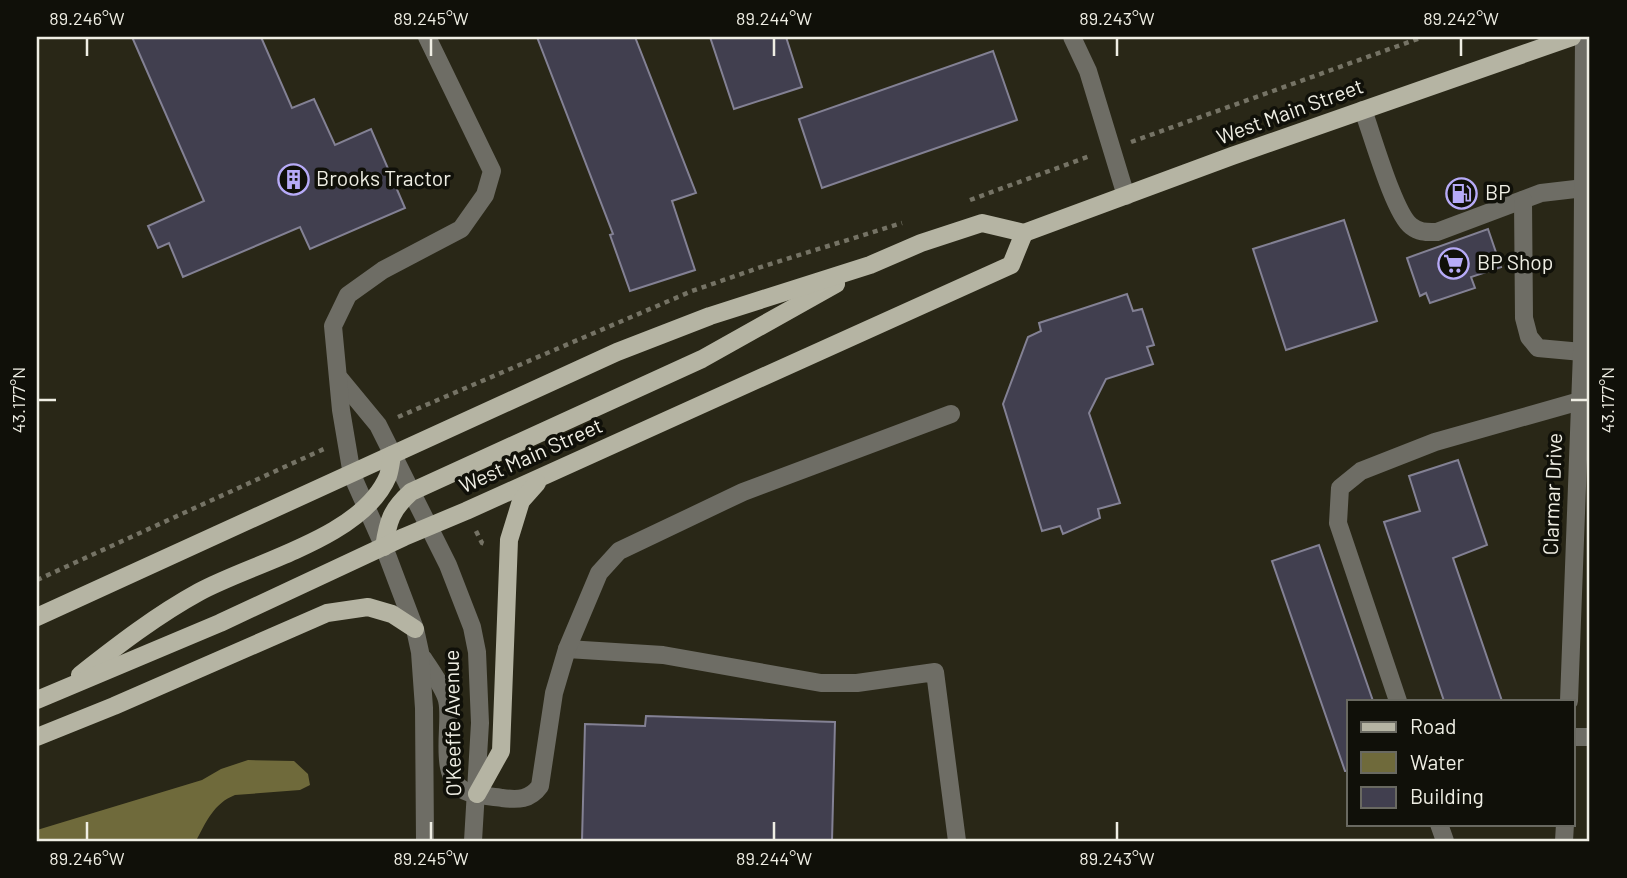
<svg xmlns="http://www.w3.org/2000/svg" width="1627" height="878" font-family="Barlow,sans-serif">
	<rect width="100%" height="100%" fill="#292717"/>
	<!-- water -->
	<path fill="#6f6a3b" d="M248,760L294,761L308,774L310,785L300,790L235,795C214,803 206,822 196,841H37V830L202,780L221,769Z"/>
	<!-- building -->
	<g fill="#413f4f" stroke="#838194" stroke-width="2">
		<path d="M132,37H261L292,108L314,99L335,145L371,129L405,208L310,249L300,227L183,277L169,243L158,248L148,226L204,201Z"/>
		<path d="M537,37H635L696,193L672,201L695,270L630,291L610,235L613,234Z"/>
		<path d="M710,37H786L802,87L734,109Z"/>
		<path d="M993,51L1017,120L822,188L799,119Z"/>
		<path d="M1344,220L1377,321L1286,350L1253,249Z"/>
		<path d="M1488,229L1501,267L1471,277L1475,288L1430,303L1426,293L1420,296L1407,258Z"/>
		<path d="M1127,294L1133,311L1142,309L1154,345L1147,347L1153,364L1106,379L1089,413L1120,503L1098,509L1100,518L1063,534L1060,526L1042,531L1003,404L1028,337L1041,331L1039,323Z"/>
		<path d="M1458,460L1487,545L1453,558L1502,701H1444L1384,522L1420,511L1409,476Z"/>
		<path d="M1319,545L1373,701H1349V771H1345L1272,561Z"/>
		<path d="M646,716L835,722L832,841H582L585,724L645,726Z"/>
	</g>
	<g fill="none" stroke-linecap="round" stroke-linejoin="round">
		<!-- path -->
		<g stroke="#757365" stroke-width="4.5" stroke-dasharray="5 5" stroke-linecap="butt">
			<path d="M1131,142L1423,37"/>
			<path d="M970,200L1090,156"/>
			<path d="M398,417L692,291L764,266L902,223"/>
			<path d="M476,531L482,543L487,545"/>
			<path d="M37,580L326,448"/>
		</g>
		<!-- minor -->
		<g stroke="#6e6d65" stroke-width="18">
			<path d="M1072,37L1088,71L1126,196"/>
			<path d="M1363,110C1372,134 1394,213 1411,226C1420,233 1427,232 1437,232L1541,193L1584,188"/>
			<path d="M1523,200L1524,318L1529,337L1538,348L1582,352"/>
			<path d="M340,379L378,425L448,565L472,627L477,652L480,723L473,841"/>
			<path d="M567,649L663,655L821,683H857L935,672L957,841"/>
			<path d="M423,658C430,669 444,688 447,700C453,724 436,776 465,791C475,796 491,796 502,798C518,800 530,800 540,786L554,693L567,649L599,573L619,551L743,492L951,414"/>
			<path d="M1398,701L1338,523L1340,488L1361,471L1435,442L1580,401"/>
			<path d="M1569,701L1582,352L1584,37"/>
			<path d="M1573,737H1590"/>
			<path d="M1439,824L1445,841"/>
			<path d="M425,841L424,708L420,652L415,629L384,547L352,475L341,410L333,326L348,295L383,270L461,229L485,195L492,171L427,37"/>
			<path d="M1564,841L1565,824"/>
		</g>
		<!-- major -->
		<g stroke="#b5b4a3" stroke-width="18">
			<path d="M384,547C388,521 391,510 411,492L702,359L836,284"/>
			<path d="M37,617L617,352L710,316L870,265L921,243L982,223L1024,233L1232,156L1572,37"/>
			<path d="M80,675C118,645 157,615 199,592C254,562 362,538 388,476C390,470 391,462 392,455"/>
			<path d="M37,700L220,623L404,537L466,511L1011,265L1024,233"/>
			<path d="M37,737L114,706L327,613L368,607L392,614L415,629"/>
			<path d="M477,794L501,751L509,540L521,501L537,483"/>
		</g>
	</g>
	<!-- ticks -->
	<path fill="none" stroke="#efeee4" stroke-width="2.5" d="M87,38V56M431,38V56M774,38V56M1117,38V56M1461,38V56M38,400H56M1571,400H1588M87,822V840M431,822V840M774,822V840M1117,822V840"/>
	<!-- icons -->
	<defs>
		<symbol id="building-ring" viewBox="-11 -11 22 22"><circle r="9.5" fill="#101009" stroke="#b7abf8" stroke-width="1.5"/><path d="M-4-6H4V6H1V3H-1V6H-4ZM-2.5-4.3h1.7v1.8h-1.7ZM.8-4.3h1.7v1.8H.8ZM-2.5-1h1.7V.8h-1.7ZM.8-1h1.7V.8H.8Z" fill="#b7abf8"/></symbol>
		<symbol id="fuel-ring" viewBox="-11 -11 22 22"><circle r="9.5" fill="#101009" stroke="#b7abf8" stroke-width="1.5"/><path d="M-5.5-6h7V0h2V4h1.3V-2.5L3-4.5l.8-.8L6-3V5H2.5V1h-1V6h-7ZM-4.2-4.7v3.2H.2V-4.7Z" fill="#b7abf8"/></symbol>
		<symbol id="supermarket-ring" viewBox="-11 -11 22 22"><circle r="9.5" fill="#101009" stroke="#b7abf8" stroke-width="1.5"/><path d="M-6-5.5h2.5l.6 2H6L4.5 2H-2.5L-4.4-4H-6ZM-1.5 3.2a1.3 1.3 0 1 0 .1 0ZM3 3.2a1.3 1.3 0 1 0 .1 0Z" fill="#b7abf8"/></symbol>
	</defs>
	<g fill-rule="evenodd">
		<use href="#building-ring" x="276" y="162" width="35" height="35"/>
		<use href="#fuel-ring" x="1444" y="176" width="35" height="35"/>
		<use href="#supermarket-ring" x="1436" y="246" width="35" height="35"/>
	</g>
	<g text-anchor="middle" stroke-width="7" stroke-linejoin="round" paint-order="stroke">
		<!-- street labels -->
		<g font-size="21" fill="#efeee4" stroke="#101009">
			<text transform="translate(1290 112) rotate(-20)" y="7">West Main Street</text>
			<text transform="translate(531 456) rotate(-24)" y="7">West Main Street</text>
			<text transform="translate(1553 494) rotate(-88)" y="7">Clarmar Drive</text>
			<text transform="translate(453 723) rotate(-91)" y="7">O'Keeffe Avenue</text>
		</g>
		<!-- poi labels -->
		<g font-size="21" fill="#efeee4" stroke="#101009" text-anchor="start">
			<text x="316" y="186">Brooks Tractor</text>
			<text x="1485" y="200">BP</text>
			<text x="1477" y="270">BP Shop</text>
		</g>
	</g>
	<!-- border -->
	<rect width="1627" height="878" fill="none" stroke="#101009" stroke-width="77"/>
	<!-- legend -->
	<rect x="1347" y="700" width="228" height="126" fill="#101009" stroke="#696961" stroke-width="2"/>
	<rect x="1361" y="722" width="35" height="10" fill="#b5b4a3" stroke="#696961" stroke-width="2"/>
	<text x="1410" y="734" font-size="21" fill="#efeee4">Road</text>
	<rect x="1361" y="752" width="35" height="21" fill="#6f6a3b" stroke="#696961" stroke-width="2"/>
	<text x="1410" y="770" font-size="21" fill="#efeee4">Water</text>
	<rect x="1361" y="787" width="35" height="21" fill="#413f4f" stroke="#696961" stroke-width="2"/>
	<text x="1410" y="804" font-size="21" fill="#efeee4">Building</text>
	<rect x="38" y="38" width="1550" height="802" fill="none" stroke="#efeee4" stroke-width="2.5"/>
	<g font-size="18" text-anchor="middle" fill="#efeee4">
		<text x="87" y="25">89.246°W</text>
		<text x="431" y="25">89.245°W</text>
		<text x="774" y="25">89.244°W</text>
		<text x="1117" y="25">89.243°W</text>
		<text x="1461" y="25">89.242°W</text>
		<text transform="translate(19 400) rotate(-90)" y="6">43.177°N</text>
		<text transform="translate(1608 400) rotate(-90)" y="6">43.177°N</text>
		<text x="87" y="865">89.246°W</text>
		<text x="431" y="865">89.245°W</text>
		<text x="774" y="865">89.244°W</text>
		<text x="1117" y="865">89.243°W</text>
	</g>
</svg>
